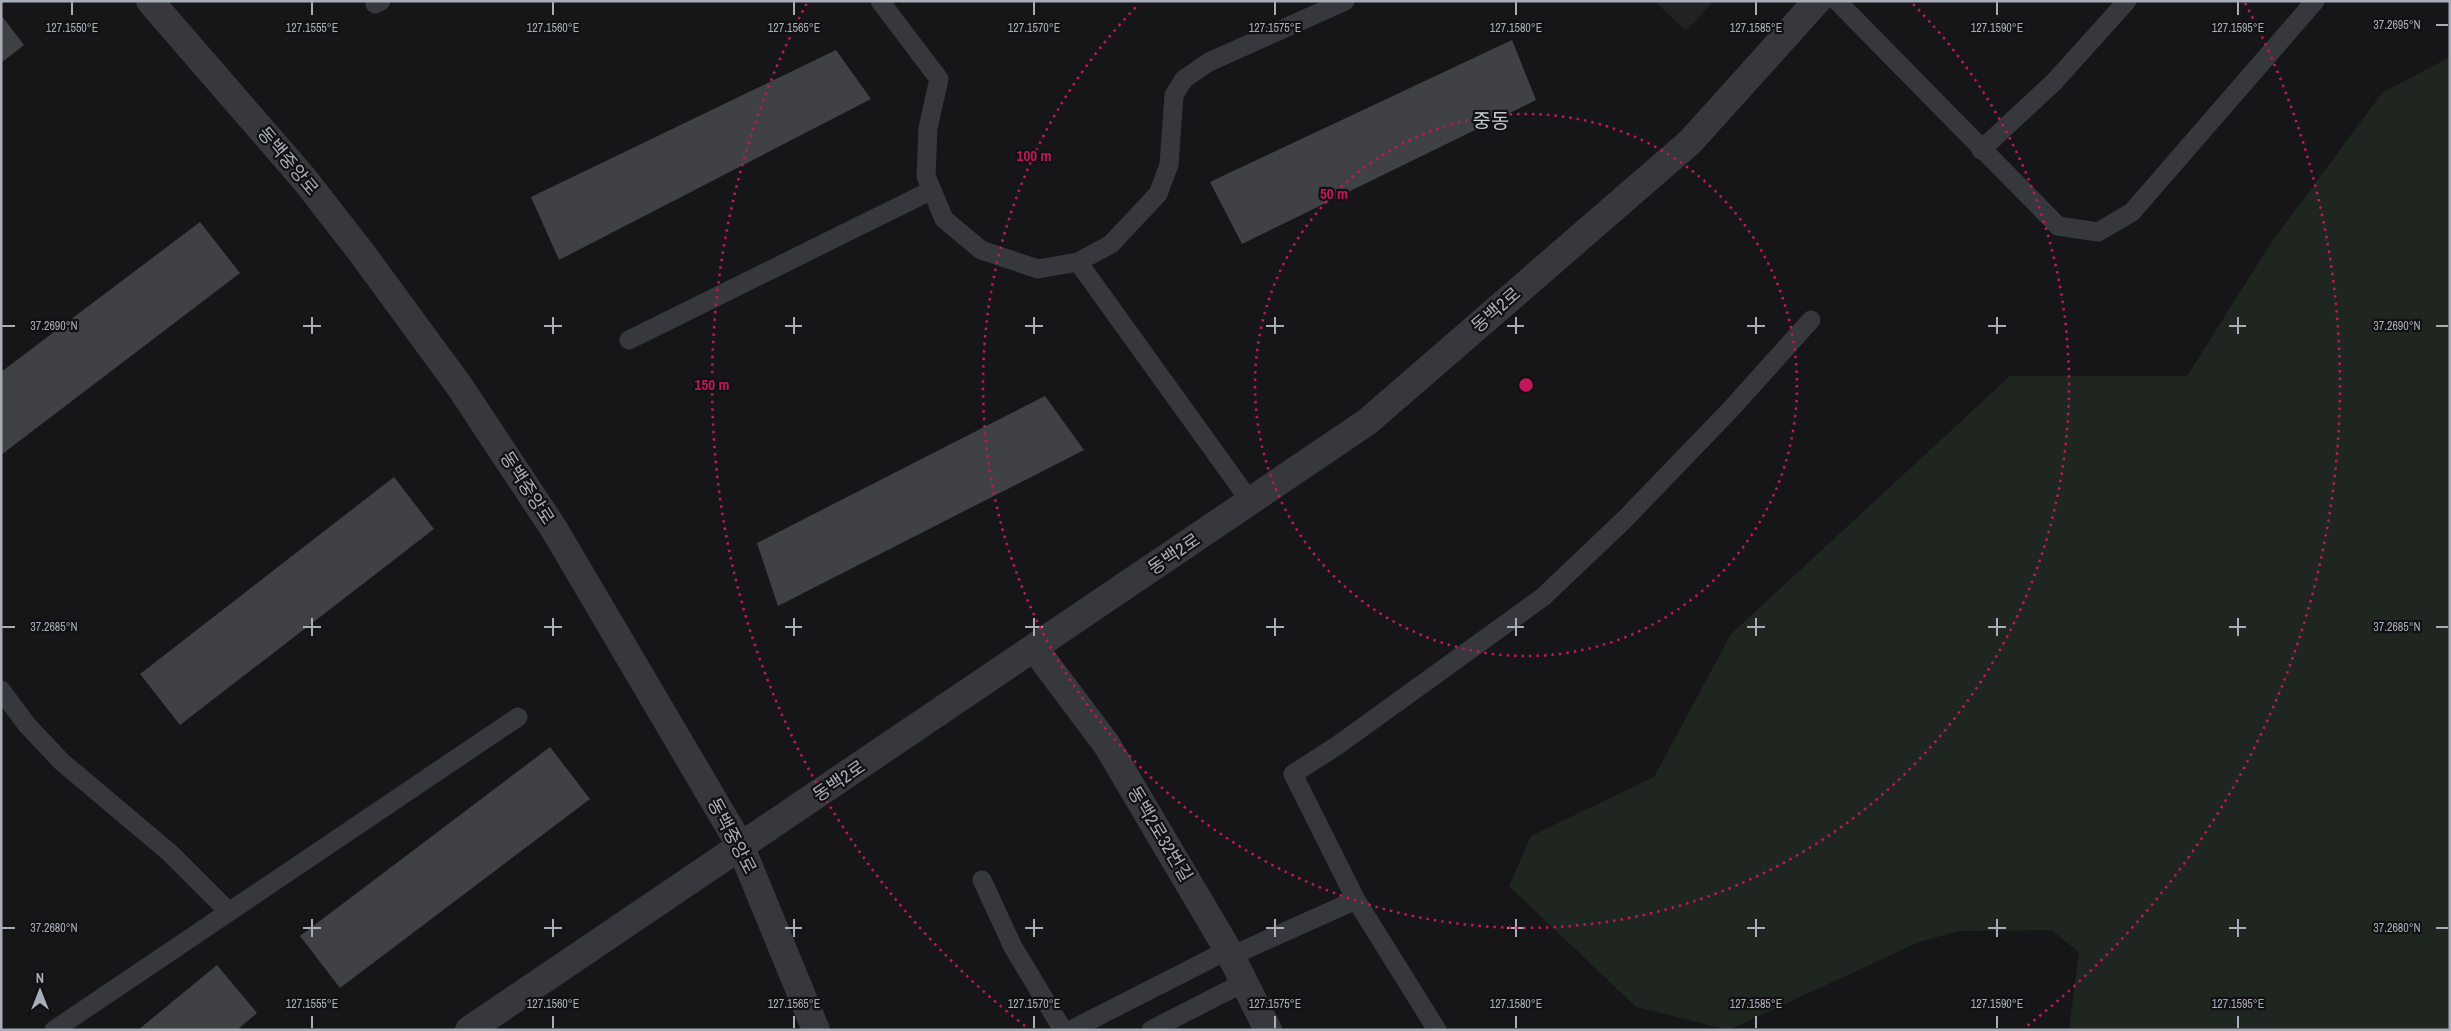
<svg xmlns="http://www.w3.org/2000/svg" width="2451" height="1031" font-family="'Archivo Narrow','Noto Sans KR',sans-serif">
	<rect width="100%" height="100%" fill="#161618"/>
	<!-- built -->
	<path fill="#222225" d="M1654,1H1714L1686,31Z"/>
	<!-- green -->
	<path fill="#1e261f" d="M2450,57V1030H2069L2079,952L2051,930L1959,931L1919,942L1729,1030L1636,1007L1509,886L1531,836L1654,777L1731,634L2010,376H2187L2271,243L2382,93Z"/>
	<!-- building -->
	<g fill="#404145">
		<path d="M1,15L24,45L1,63Z"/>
		<path d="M1512,40L1536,100L1242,244L1210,182Z"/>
		<path d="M836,50L871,99L559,260L531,197Z"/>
		<path d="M200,222L240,273L1,455V372Z"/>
		<path d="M1045,396L1084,450L778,606L757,543Z"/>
		<path d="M394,477L434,529L180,725L140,674Z"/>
		<path d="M550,747L590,799L340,988L300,936Z"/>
		<path d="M217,965L257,1013L237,1030H138Z"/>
	</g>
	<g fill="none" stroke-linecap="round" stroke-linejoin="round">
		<!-- service -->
		<g stroke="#37383d" stroke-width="19">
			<path d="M880,1L939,79L928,128L926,176L944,219L981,250L1038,269L1078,262L1250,501"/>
			<path d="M1837,1L2058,226L2098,232L2132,212L2315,1"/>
			<path d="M375,4L381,1"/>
			<path d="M1981,150L2055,81L2127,1"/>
			<path d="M1078,262L1111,244L1158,194L1169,165L1174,95L1184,79L1209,62L1345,1"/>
			<path d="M629,340L932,190"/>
			<path d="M1,690L27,725L62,762L170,853L228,911"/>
			<path d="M982,880L1013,947L1063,1030"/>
			<path d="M1231,956L1356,900"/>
			<path d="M54,1030L518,717"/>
			<path d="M1071,1030L1228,950"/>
			<path d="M1151,1030L1243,983"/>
			<path d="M1437,1030L1356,900L1293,774L1338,745L1543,597L1625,519L1730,410L1811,320"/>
		</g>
		<!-- minor -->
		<path stroke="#37383d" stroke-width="28" d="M1035,649L1107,745L1228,950L1268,1030"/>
		<!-- tertiary -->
		<g stroke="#37383d" stroke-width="28">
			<path d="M150,1L305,180L361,252L460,387L554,529L740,845L816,1030"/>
			<path d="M469,1030L1367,422L1690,142L1817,1"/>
		</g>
	</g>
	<!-- ticks -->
	<path fill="none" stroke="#a8adb8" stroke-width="2" d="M72,2V15M312,2V15M553,2V15M794,2V15M1034,2V15M1275,2V15M1516,2V15M1756,2V15M1997,2V15M2238,2V15M2436,25H2448M312,317V334M553,317V334M794,317V334M1034,317V334M1275,317V334M1516,317V334M1756,317V334M1997,317V334M2238,317V334M2,326H15M303,326H321M544,326H562M785,326H802M1025,326H1043M1266,326H1284M1507,326H1524M1747,326H1765M1988,326H2006M2229,326H2246M2436,326H2448M312,618V636M553,618V636M794,618V636M1034,618V636M1275,618V636M1516,618V636M1756,618V636M1997,618V636M2238,618V636M2,627H15M303,627H321M544,627H562M785,627H802M1025,627H1043M1266,627H1284M1507,627H1524M1747,627H1765M1988,627H2006M2229,627H2246M2436,627H2448M312,919V937M553,919V937M794,919V937M1034,919V937M1275,919V937M1516,919V937M1756,919V937M1997,919V937M2238,919V937M2,928H15M303,928H321M544,928H562M785,928H802M1025,928H1043M1266,928H1284M1507,928H1524M1747,928H1765M1988,928H2006M2229,928H2246M2436,928H2448M312,1016V1028M553,1016V1028M794,1016V1028M1034,1016V1028M1275,1016V1028M1516,1016V1028M1756,1016V1028M1997,1016V1028M2238,1016V1028"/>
	<!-- distance rings -->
	<g fill="none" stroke="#c2185b" stroke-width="2.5" stroke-dasharray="2.5 5">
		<circle cx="1526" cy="385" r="271"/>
		<path d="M1913 4A543 543 0 1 1 1139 4"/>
		<path d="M1025 1026A814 814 0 0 1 807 3M2245 3A814 814 0 0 1 2027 1026"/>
	</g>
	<g text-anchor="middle" stroke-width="4.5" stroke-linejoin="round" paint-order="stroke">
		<!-- street labels -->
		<g font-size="18" fill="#a8adb8" stroke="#111113">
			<text transform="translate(288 161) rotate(50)" y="6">동백중앙로</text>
			<text transform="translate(1496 310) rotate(-41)" y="6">동백2로</text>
			<text transform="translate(527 488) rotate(57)" y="6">동백중앙로</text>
			<text transform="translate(1174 554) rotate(-34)" y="6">동백2로</text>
			<text transform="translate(839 781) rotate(-34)" y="6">동백2로</text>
			<text transform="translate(1160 834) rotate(59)" y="6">동백2로32번길</text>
			<text transform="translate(732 836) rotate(62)" y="6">동백중앙로</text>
		</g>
		<!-- quarter labels -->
		<g font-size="20" fill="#c9ccd4" stroke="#111113">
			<text x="1491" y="128">중동</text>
		</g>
	</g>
	<g font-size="12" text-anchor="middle" fill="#a8adb8" stroke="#111113" stroke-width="4.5" stroke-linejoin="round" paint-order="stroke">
		<text x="2397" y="29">37.2695°N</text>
		<text x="72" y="32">127.1550°E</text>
		<text x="312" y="32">127.1555°E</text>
		<text x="553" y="32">127.1560°E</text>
		<text x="794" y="32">127.1565°E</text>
		<text x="1034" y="32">127.1570°E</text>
		<text x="1275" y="32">127.1575°E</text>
		<text x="1516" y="32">127.1580°E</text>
		<text x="1756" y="32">127.1585°E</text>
		<text x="1997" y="32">127.1590°E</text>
		<text x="2238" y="32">127.1595°E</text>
		<text x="54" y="330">37.2690°N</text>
		<text x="2397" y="330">37.2690°N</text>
		<text x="54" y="631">37.2685°N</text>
		<text x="2397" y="631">37.2685°N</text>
		<text x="54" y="932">37.2680°N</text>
		<text x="2397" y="932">37.2680°N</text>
		<text x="312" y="1008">127.1555°E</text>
		<text x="553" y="1008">127.1560°E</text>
		<text x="794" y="1008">127.1565°E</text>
		<text x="1034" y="1008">127.1570°E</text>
		<text x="1275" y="1008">127.1575°E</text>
		<text x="1516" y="1008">127.1580°E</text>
		<text x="1756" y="1008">127.1585°E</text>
		<text x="1997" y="1008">127.1590°E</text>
		<text x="2238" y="1008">127.1595°E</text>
	</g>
	<circle cx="1526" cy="385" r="8" fill="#c2185b" stroke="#111113" stroke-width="2.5"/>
	<g font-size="15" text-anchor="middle" font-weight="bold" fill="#c2185b" stroke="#111113" stroke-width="4.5" stroke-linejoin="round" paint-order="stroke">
		<text x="1034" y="161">100 m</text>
		<text x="1334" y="199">50 m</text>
		<text x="712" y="390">150 m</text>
	</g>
	<!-- border -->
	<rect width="2451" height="1031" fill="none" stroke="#a8adb8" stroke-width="5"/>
	<!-- north arrow -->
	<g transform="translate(40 991)" stroke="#111113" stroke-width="4" paint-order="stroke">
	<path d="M0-4L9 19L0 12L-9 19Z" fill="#a8adb8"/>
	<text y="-8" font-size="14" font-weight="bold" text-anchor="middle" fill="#a8adb8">N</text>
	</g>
</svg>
